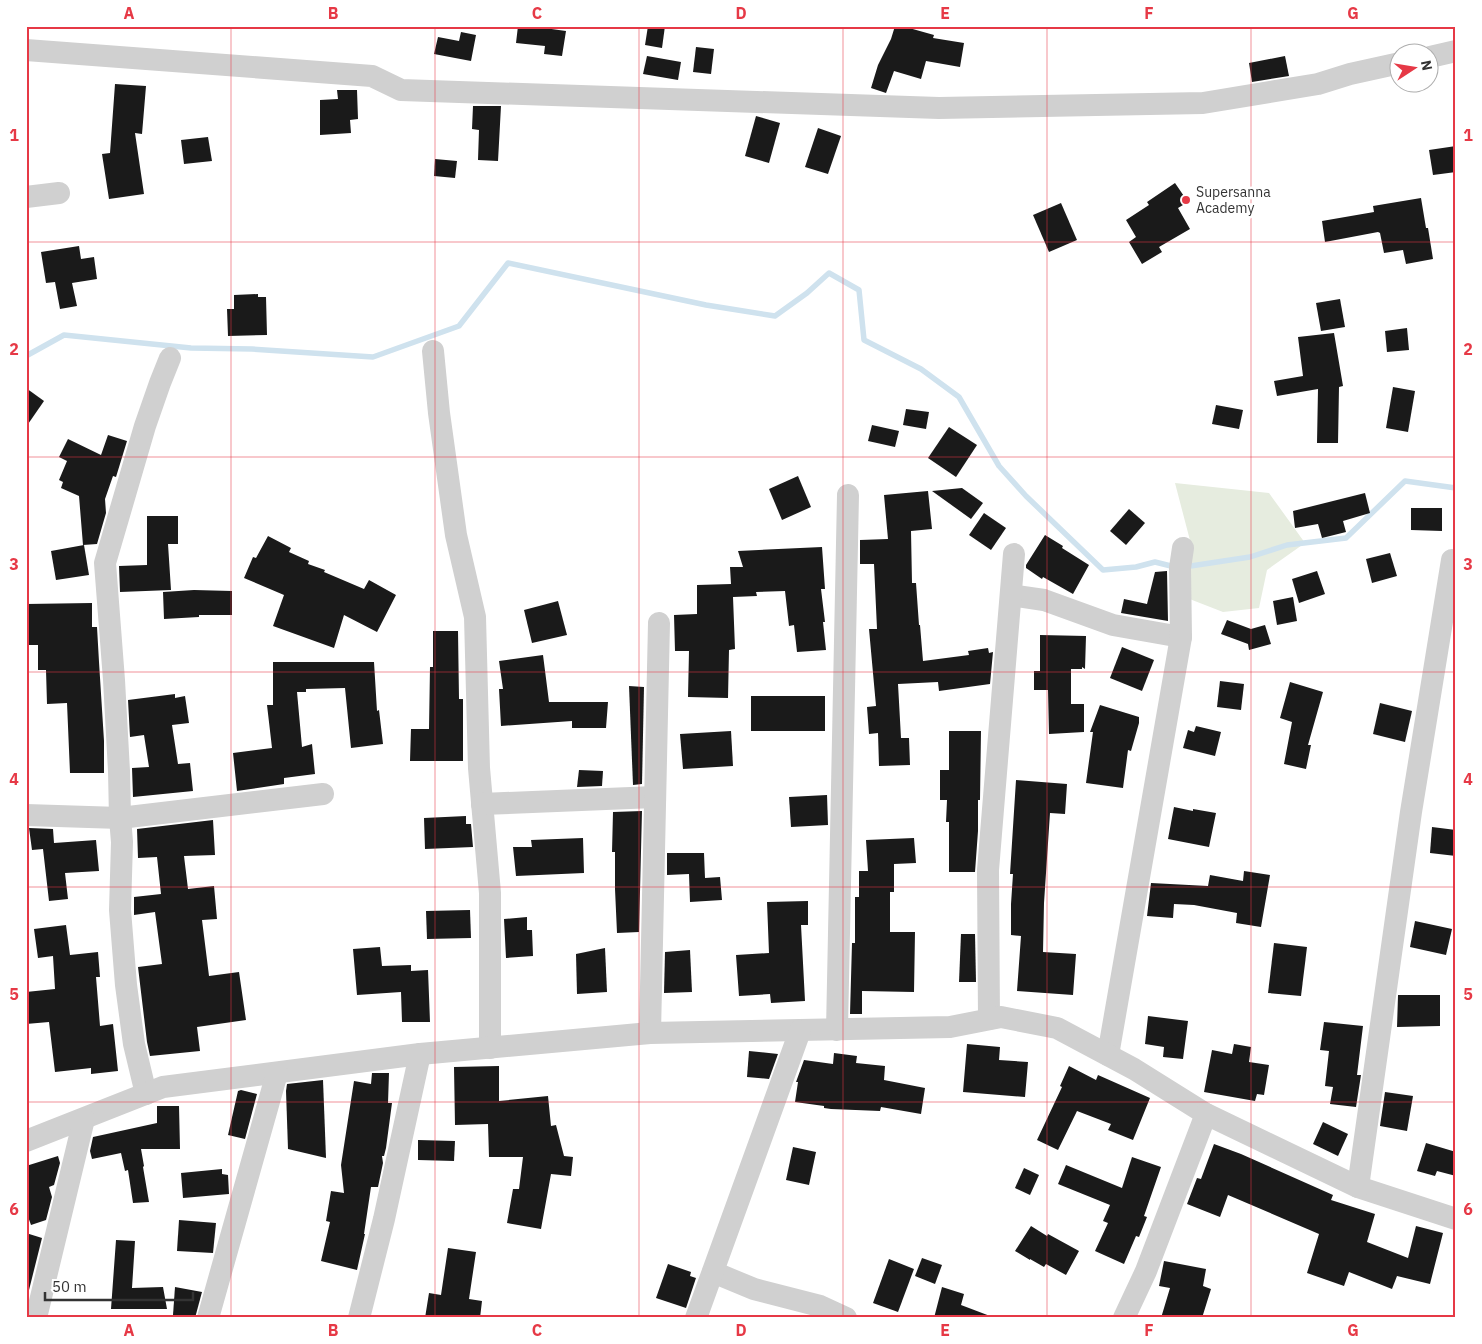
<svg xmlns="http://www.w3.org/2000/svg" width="1482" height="1344" font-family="'IBM Plex Sans',sans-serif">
	<rect width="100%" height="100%" fill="#fff"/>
	<!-- green -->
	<path fill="#e6ecdf" d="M1175,483L1269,493L1305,543L1267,570L1259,608L1223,612L1187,598L1192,548Z"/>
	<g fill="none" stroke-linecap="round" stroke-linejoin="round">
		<!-- stream -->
		<g stroke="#cfe2ee" stroke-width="5.5">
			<path d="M26,356L64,335L191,348L252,349L373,357L459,326L508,263L706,305L775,316L807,293L829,273L859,290L864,340L921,369L959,397L999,466L1026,496L1103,570L1136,567L1155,562L1175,567"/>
			<path d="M1184,567L1250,557L1287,545L1346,538L1405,481L1456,488"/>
		</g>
	</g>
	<!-- building -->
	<g fill="#1a1a1a">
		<path d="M518,26H538L537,27L566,31L562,56L544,54L545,46L516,43Z"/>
		<path d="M648,26H665L662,48L645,45Z"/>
		<path d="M895,26H902L934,35L933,38L964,43L960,67L926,61L921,79L894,71L886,93L871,88L878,65L891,39Z"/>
		<path d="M461,32L476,35L471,61L434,54L438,37L459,41Z"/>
		<path d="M696,47L714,49L711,74L693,72Z"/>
		<path d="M647,56L681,62L678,80L643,74Z"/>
		<path d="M1285,56L1289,76L1252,82L1249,63Z"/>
		<path d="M115,84L146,86L142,134L135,133L144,194L109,199L102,154L110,153Z"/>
		<path d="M337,90H357L358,119L350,120L351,133L320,135V100L338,99Z"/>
		<path d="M473,106H501L498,161L478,160L479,130L472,129Z"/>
		<path d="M756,116L780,123L769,163L745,156Z"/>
		<path d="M818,128L841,136L828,174L805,167Z"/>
		<path d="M208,137L212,161L184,164L181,140Z"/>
		<path d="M1456,146V172L1433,175L1429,150Z"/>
		<path d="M435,159L457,161L455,178L434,176Z"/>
		<path d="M1175,183L1188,202L1178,208L1190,229L1159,247L1162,252L1142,264L1129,242L1136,237L1126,220L1149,205L1147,202Z"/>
		<path d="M1421,198L1426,228H1428L1433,259L1406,264L1403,250L1384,253L1380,233L1378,232L1325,242L1322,221L1374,212L1373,206Z"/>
		<path d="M1061,203L1077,240L1049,252L1033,215Z"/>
		<path d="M79,246L81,259L94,257L97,279L72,283L77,306L60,309L55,282L46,283L41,252Z"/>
		<path d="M258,294V297H266L267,335L228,336L227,309H234V295Z"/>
		<path d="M1340,299L1345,327L1321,331L1316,303Z"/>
		<path d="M1407,328L1409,350L1387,352L1385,331Z"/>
		<path d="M1334,333L1343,386L1339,387L1338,443H1317L1318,389L1277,396L1274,381L1303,376L1298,337Z"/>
		<path d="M1393,387L1415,391L1408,432L1386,428Z"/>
		<path d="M26,388L44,401L26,427Z"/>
		<path d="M1216,405L1243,410L1239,429L1212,424Z"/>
		<path d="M906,409L929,412L926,429L903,425Z"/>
		<path d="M872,425L899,431L895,447L868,441Z"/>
		<path d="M949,427L977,445L956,477L928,458Z"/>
		<path d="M108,435L127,441L116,477L113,476L105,499L106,513L97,544L83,545L79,496L61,488L63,482L59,480L67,461L59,457L68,439L101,455Z"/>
		<path d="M798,476L811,507L782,520L769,489Z"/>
		<path d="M962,488L983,503L971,519L932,491Z"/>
		<path d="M928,491L932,529L911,531L912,583H916L919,625H920L923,661L969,655L968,651L988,648L989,653L993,652L990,684L939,691L938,682L898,684L901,738H909L910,765L879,766L878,733L869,734L867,707L876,706L869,629H877L874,564H860V540L888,539L884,495Z"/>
		<path d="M1365,493L1370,513L1343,521L1346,532L1322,538L1318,524L1295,528L1293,511Z"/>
		<path d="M1411,508H1442V531L1411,530Z"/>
		<path d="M1129,509L1145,523L1126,545L1110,531Z"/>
		<path d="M984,513L1006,528L991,550L969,535Z"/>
		<path d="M147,516H178V544H168L171,590L120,592L119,566L147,565Z"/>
		<path d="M1045,535L1063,546L1062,548L1089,565L1073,594L1043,577L1042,579L1026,568V565Z"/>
		<path d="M268,536L291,548L289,552L309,561L308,564L325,570L324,572L364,589L369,580L396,595L377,632L344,615L334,648L273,626L284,595L244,578L253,557L256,558Z"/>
		<path d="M84,545L89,575L56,580L51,551Z"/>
		<path d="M822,547L825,589H821L825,622H823L826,650L797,652L794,625L789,626L785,591L756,592L757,596L733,597L735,649L729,650L728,698L688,697L689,651H675L674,615L697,614V585L731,584L730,567H743L738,551Z"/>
		<path d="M1390,553L1397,576L1372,583L1366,559Z"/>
		<path d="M1167,571L1168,621L1121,613L1124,599L1147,604L1155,572Z"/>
		<path d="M1317,571L1325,594L1299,603L1292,579Z"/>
		<path d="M194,590L232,591V615H199V617L164,619L163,592Z"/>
		<path d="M1293,597L1297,621L1277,625L1273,601Z"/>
		<path d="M558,601L567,635L532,643L524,610Z"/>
		<path d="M92,603V627H97L99,662L104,741V773H70L67,703L47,704L46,670H38V645H26V604Z"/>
		<path d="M1227,620L1251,629L1265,625L1271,644L1249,650L1248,644L1221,634Z"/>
		<path d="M433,631H458L459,699H463V761H410L411,729H429L430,667H433Z"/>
		<path d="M1040,635L1086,636L1085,669L1082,667V669H1071V704H1084V732L1049,734L1048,690H1034V671H1040Z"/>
		<path d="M1122,647L1154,660L1142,691L1110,678Z"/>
		<path d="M543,655L549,702H608L606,728H572V721L501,726L499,689H503L499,661Z"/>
		<path d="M273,662H374L377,711L379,710L383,744L351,748L345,688L306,689V692H297L302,747L312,744L315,774L284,778V784L237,791L233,753L272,748L267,705H273Z"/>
		<path d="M1220,681L1244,684L1241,710L1217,707Z"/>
		<path d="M1290,682L1323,692L1308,745H1311L1306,769L1284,764L1292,722L1280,718Z"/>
		<path d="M629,686L644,687L642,784L633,785Z"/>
		<path d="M175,694V698L185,696L189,723L172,725L178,764L190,763L193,791L133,797L132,768L149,767L144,735L130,737L128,700Z"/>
		<rect x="751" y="696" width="74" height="35"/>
		<path d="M1380,703L1412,711L1405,742L1373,734Z"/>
		<path d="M1100,705L1139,717V723L1131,751L1128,750L1123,788L1086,783L1093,732H1090Z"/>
		<path d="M1196,726L1221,732L1215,756L1183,748L1188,730L1194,732Z"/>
		<path d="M731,731L733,766L683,769L680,734Z"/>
		<path d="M949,731H981L980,800H978V831L975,872H949V822H946L947,800H940V770H949Z"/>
		<path d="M579,770L603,771L602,786L577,787Z"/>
		<path d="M1016,780L1067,784L1065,814L1050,813L1044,903L1043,952L1076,954L1073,995L1017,991L1021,936L1011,935V904L1013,874H1010Z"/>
		<path d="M827,795L828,825L791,827L789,797Z"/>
		<path d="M1174,807L1193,811V809L1216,813L1209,847L1168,839Z"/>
		<path d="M642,811L639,932L617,933L615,889V852H612L613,812Z"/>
		<path d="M466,816V824H471L473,847L425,849L424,818Z"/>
		<path d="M213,820L215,855L184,856L188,889L214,886L217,919L202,920L209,976L239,972L246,1020L197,1027L200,1051L150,1056L147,1042L138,967L162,964L155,912L134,915V897L161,894L157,857L138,858L137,829Z"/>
		<path d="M1432,827L1456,830V856L1430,853Z"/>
		<path d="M29,828L53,829L54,843L96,840L99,871L65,873L68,899L49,901L43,849L32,850Z"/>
		<path d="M583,838L584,873L516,876L513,847H532L531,840Z"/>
		<path d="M914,838L916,863L894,864V892H890V932H915L914,992L862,991V1014H850L852,943H855V897H859V871H868L866,840Z"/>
		<path d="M667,853H704L705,878L720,877L722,900L690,902L689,874L667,875Z"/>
		<path d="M1244,871L1270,875L1261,927L1236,923L1237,913L1194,905L1174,904L1173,918L1147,916L1151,883L1208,886L1210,875L1243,881Z"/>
		<path d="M808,901V925H801L805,1001L771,1003L770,994L739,996L736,955L769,953L767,902Z"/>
		<path d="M470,910L471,938L427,939L426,911Z"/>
		<path d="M527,917V930H532L533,956L506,958L504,919Z"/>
		<path d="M1415,921L1452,929L1446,955L1410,947Z"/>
		<path d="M66,925L70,955L98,952L100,977H96L100,1026L113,1024L118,1071L91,1074V1068L55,1072L49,1022L26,1024V992L55,989L53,956L38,958L34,929Z"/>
		<path d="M961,934H975L976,982H959Z"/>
		<path d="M1274,943L1307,947L1301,996L1268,993Z"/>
		<path d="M380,947L382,966L411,965V971L428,970L430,1022H402L401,992L357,995L353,949Z"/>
		<path d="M605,948L607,992L577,994L576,954Z"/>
		<path d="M690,950L692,992L664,993L665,952Z"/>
		<path d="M1398,995H1440V1026L1397,1027Z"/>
		<path d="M1148,1016L1188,1021L1183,1059L1163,1057L1164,1047L1145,1044Z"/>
		<path d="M1324,1022L1363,1026L1357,1075H1361L1356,1107L1330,1104L1333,1087L1325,1086L1329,1051L1320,1050Z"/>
		<path d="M967,1044L1000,1047L999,1060L1028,1062L1025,1097L963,1092Z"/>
		<path d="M1234,1044L1251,1047L1249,1062L1269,1065L1264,1095L1257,1094L1255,1101L1204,1092L1212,1050L1232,1054Z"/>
		<path d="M749,1051L778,1054L769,1079L747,1077Z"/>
		<path d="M834,1053L857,1056L856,1063L885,1066L884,1080L925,1088L921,1114L881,1107L880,1111L831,1109L824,1108V1106L795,1102L798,1082H796L804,1060L833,1064Z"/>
		<path d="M499,1066V1101L548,1096L551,1126L556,1125L564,1156L573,1157L571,1176L551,1174L541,1229L507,1223L513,1189H519L523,1157H489L488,1124L455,1125L454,1067Z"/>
		<path d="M1069,1066L1096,1080L1098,1075L1150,1098L1133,1140L1108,1130L1111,1124L1077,1111L1058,1150L1037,1140L1062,1087L1060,1086Z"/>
		<path d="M372,1073H389L388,1103H392L386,1148L384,1156H382L383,1163L378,1187H371L364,1234H365L357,1270L321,1261L330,1222L326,1221L331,1191L344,1193L341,1165L354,1081L371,1084Z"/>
		<path d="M323,1080L326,1158L288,1149L286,1091L287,1084Z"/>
		<path d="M241,1090L257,1094L245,1139L228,1135L238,1091Z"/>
		<path d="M1385,1092L1413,1096L1407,1131L1380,1126Z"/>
		<path d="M157,1106H179L180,1149H141L144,1166L143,1167L149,1202L133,1203L128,1170L125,1171L121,1153L92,1159L90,1151L93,1137L157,1123Z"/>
		<path d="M1323,1122L1348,1134L1338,1156L1313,1144Z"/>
		<path d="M418,1140L455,1141L454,1161L418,1160Z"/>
		<path d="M1426,1143L1456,1152V1176L1437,1171L1435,1176L1417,1171Z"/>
		<path d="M1214,1144L1241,1154L1333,1195L1331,1200L1375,1214L1367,1242L1408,1258L1416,1226L1443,1233L1430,1284L1397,1276L1392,1289L1349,1272L1344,1286L1307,1273L1319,1234L1228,1195L1220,1217L1187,1204L1197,1178L1201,1179Z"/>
		<path d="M793,1147L816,1152L809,1185L786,1180Z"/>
		<path d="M58,1156L60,1163L54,1185L49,1187L52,1197L46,1220L31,1225L26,1211V1166Z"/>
		<path d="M1132,1157L1161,1167L1144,1216L1147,1217L1139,1237L1136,1236L1124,1264L1095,1251L1108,1223L1103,1221L1110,1205L1058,1184L1066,1165L1122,1188Z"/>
		<path d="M1024,1168L1039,1175L1030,1195L1015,1188Z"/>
		<path d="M222,1169V1174L228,1175L229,1194L183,1198L181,1173Z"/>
		<path d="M179,1220L216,1223L213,1253L177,1251Z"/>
		<path d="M1031,1226L1047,1236L1048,1234L1079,1251L1066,1275L1046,1264L1044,1267L1030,1259V1260L1015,1251Z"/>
		<path d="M26,1233L42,1238L26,1302Z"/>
		<path d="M116,1240L135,1241L132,1288L163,1287L167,1309H111Z"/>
		<path d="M448,1248L476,1252L469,1299L482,1301L480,1318H425L429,1293L441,1295Z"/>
		<path d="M922,1258L942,1265L935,1284L915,1276Z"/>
		<path d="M889,1259L914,1269L898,1312L873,1303Z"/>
		<path d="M1164,1261L1206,1269L1203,1286L1211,1289L1202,1318H1161L1170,1288L1159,1286Z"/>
		<path d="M668,1264L691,1272L690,1276L696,1278L686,1308L656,1298Z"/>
		<path d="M175,1287L202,1292L195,1318L173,1315Z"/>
		<path d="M942,1287L964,1294L961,1305L990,1316V1318H934Z"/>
	</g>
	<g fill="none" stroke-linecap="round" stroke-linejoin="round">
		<!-- street -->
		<g stroke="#d0d0d0" stroke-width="22">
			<path d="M26,50L372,76L401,90L939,108L1203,103L1318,84L1350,74L1400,63"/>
			<path d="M1430,57L1456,51"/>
			<path d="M26,197L59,193"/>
			<path d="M433,351L439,413L456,535L475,617L479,768L490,893V1048"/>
			<path d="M1011,595L1044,600L1113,625L1181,637"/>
			<path d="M482,804L655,797"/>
			<path d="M26,815L120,818L323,794"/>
			<path d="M989,1019L988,870L1014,554"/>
			<path d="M837,1030L848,495"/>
			<path d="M650,1033L659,623"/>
			<path d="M1108,1055L1181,637L1180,568L1183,548"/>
			<path d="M146,1094L134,1044L126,985L120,910L122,842L120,818L119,771L114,680L105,563L145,426L160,383L170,358"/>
			<path d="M26,1141L163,1087L420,1054L650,1033L950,1027L1001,1017L1057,1028L1134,1069L1206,1114L1358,1187L1456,1219"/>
			<path d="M1358,1187L1411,812L1452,560L1456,561"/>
			<path d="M713,1272L754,1289L820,1306L846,1318"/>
			<path d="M36,1318L84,1119"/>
			<path d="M208,1318L277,1073"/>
			<path d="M359,1318L384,1219L420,1054"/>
			<path d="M696,1318L800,1031"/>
			<path d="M1124,1318L1146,1271L1206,1114"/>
		</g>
	</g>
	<!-- grid -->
	<path fill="none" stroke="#e63946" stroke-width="1" stroke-opacity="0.55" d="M231,26V1318M435,26V1318M639,26V1318M843,26V1318M1047,26V1318M1251,26V1318M26,242H1456M26,457H1456M26,672H1456M26,887H1456M26,1102H1456"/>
	<!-- markers -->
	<circle fill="#e63946" stroke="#fff" stroke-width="2" cx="1186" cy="200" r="5"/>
	<g text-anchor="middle" stroke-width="5" stroke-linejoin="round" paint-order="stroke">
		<!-- poi labels -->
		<g font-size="14" fill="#333" stroke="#fff" text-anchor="start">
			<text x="1196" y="197">Supersanna<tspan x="1196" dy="16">Academy</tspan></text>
		</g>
	</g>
	<!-- border -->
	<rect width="1482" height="1344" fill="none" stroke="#ffffff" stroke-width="55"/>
	<!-- north arrow -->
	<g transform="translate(1414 68) rotate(78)"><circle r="24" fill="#ffffff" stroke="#adadad"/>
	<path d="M0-4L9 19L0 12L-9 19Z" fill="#e63946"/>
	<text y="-8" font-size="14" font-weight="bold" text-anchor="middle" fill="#333333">N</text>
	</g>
	<!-- scale -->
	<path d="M45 1292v8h148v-8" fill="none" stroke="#333333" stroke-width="2.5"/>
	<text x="52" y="1292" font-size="15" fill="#333333" stroke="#ffffff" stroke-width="4" paint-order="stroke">50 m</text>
	<rect x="28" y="28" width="1426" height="1288" fill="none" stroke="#e63946" stroke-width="2"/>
	<g font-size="16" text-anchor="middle" font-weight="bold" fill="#e63946">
		<text x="129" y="19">A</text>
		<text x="333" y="19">B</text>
		<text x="537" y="19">C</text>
		<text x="741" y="19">D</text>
		<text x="945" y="19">E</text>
		<text x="1149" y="19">F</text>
		<text x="1353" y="19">G</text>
		<text x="14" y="141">1</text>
		<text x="1468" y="141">1</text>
		<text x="14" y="355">2</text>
		<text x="1468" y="355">2</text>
		<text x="14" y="570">3</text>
		<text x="1468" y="570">3</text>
		<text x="14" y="785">4</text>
		<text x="1468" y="785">4</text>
		<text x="14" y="1000">5</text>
		<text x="1468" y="1000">5</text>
		<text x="14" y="1215">6</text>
		<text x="1468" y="1215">6</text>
		<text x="129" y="1336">A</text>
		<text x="333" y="1336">B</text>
		<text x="537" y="1336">C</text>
		<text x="741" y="1336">D</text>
		<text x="945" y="1336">E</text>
		<text x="1149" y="1336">F</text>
		<text x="1353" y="1336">G</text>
	</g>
</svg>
